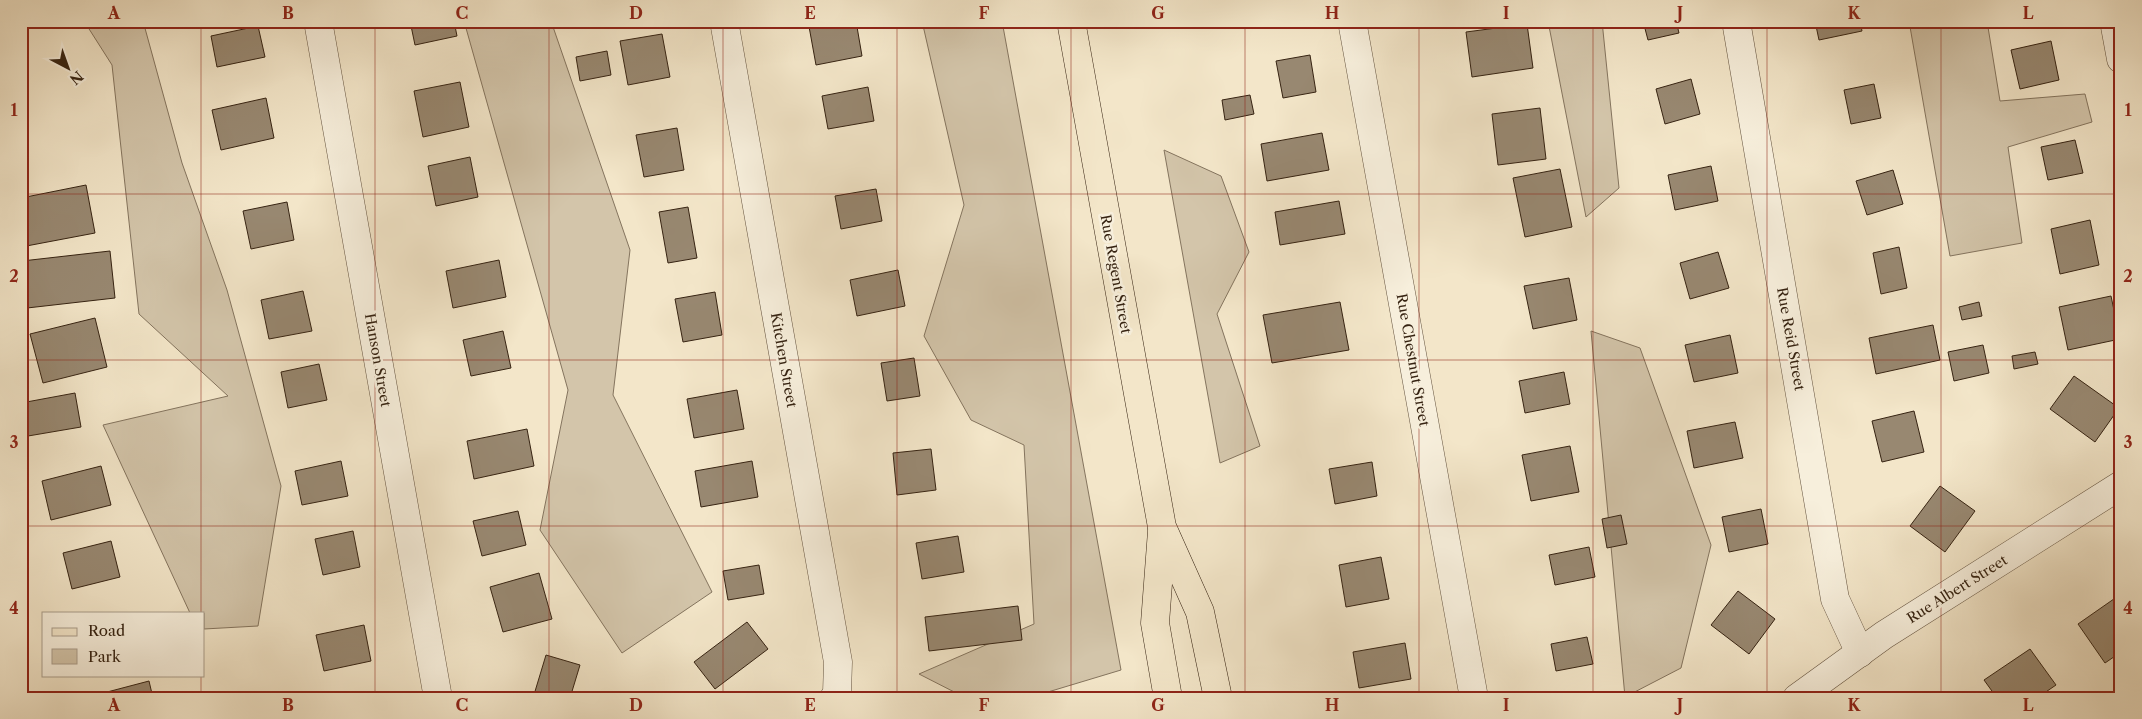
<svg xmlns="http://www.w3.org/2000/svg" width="2142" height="719" font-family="'Libre Caslon Text',serif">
	<rect width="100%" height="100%" fill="#f3e6c9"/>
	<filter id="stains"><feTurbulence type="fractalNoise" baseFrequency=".004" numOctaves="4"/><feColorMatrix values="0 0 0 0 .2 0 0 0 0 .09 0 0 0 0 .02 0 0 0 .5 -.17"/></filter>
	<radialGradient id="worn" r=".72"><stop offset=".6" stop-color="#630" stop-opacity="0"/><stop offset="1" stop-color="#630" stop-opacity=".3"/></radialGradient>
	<!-- green -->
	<g fill="#d3c5aa" stroke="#84745e">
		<path d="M84,21H143L182,163L227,290L281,486L258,626L204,629V613H190L103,425L228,396L139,314L112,65Z"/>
		<path d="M464,21H551L630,250L613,395L712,592L622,653L540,530L568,390Z"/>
		<path d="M922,21H1002L1121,670L1028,698H966L919,674L1034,624L1024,445L971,420L924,336L964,205Z"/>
		<path d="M1548,21H1602L1619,188L1586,217Z"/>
		<path d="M1909,21H1987L2000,101L2085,94L2092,122L2008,147L2022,243L1950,256Z"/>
		<path d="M1164,150L1221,176L1249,252L1217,314L1260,446L1220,463Z"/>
		<path d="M1591,331L1640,348L1711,545L1681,668L1625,697Z"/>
	</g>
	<!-- building -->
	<g fill="#988871" stroke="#362312">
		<path d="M410,21H454L457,36L415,45Z"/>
		<path d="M808,21H856L862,56L816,65Z"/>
		<path d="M1643,21H1676L1679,33L1648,40Z"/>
		<path d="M1815,21H1860L1862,31L1819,40Z"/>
		<path d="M1527,24L1533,68L1472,77L1466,32Z"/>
		<path d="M258,26L265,57L217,67L211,36Z"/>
		<path d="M662,34L670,77L628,85L620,41Z"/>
		<path d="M2051,41L2059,80L2020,89L2011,50Z"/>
		<path d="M607,51L611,75L580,81L576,57Z"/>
		<path d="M1310,55L1316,92L1283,98L1276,61Z"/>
		<path d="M1691,79L1700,114L1665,124L1656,89Z"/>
		<path d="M460,82L469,127L423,137L414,91Z"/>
		<path d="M1874,84L1881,118L1851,124L1844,90Z"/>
		<path d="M868,87L874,121L828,129L822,96Z"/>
		<path d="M1250,95L1254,114L1225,120L1222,100Z"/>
		<path d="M266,98L274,138L221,150L212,110Z"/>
		<path d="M1540,108L1546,159L1498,165L1492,114Z"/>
		<path d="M677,128L684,170L644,177L636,135Z"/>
		<path d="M1322,133L1329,170L1267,181L1261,144Z"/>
		<path d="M2075,140L2083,173L2048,180L2041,147Z"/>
		<path d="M470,157L478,197L436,206L428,166Z"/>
		<path d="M1711,166L1718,201L1675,210L1668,175Z"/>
		<path d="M1560,169L1572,227L1525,237L1513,178Z"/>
		<path d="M1893,170L1903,204L1867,215L1856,181Z"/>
		<path d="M86,185L95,233L21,247V198Z"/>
		<path d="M876,189L882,221L841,229L835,196Z"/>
		<path d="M1339,201L1345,234L1280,245L1275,212Z"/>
		<path d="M287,202L294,240L251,249L243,211Z"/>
		<path d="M688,207L697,258L668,263L659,212Z"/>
		<path d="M2090,220L2099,265L2060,274L2051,229Z"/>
		<path d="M1899,247L1907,288L1881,294L1873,253Z"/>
		<path d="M110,251L115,298L27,308L22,261Z"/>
		<path d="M1718,252L1729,288L1690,299L1680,263Z"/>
		<path d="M499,260L506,297L453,308L446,271Z"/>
		<path d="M898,270L905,306L857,316L850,280Z"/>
		<path d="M1569,278L1577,320L1533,329L1524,286Z"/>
		<path d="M303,291L312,331L269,339L261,300Z"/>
		<path d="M715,292L722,335L683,342L675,299Z"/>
		<path d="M2111,296L2120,339L2068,350L2059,307Z"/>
		<path d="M1340,302L1349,350L1272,363L1263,315Z"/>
		<path d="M1979,302L1982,316L1962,320L1959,307Z"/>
		<path d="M95,318L107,367L43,383L30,334Z"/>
		<path d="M1933,325L1940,360L1876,374L1869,338Z"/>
		<path d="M503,331L511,368L471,376L463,340Z"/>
		<path d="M1730,335L1738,373L1694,382L1685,345Z"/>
		<path d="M1983,345L1989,373L1954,381L1948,352Z"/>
		<path d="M2035,352L2038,364L2014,369L2012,356Z"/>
		<path d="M914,358L920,396L887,401L881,363Z"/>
		<path d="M319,364L327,400L288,408L281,372Z"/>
		<path d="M1564,372L1570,404L1525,413L1519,381Z"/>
		<path d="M2074,376L2119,408L2095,442L2050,409Z"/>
		<path d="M737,390L744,429L694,438L687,399Z"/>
		<path d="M75,393L81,427L28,436L26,424L21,425V403Z"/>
		<path d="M1914,411L1924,452L1882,462L1872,421Z"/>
		<path d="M1735,422L1743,458L1694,468L1687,431Z"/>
		<path d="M527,429L534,466L474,479L467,441Z"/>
		<path d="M1570,446L1579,492L1531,501L1522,455Z"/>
		<path d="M931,449L936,490L897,495L893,453Z"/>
		<path d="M341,461L348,496L302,505L295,471Z"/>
		<path d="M752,461L758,497L701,507L695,471Z"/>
		<path d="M1372,462L1377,496L1335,504L1329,469Z"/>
		<path d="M101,466L111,505L51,520L42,481Z"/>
		<path d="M1940,486L1975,511L1945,552L1910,526Z"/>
		<path d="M1761,509L1768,544L1729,552L1722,517Z"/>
		<path d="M518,511L526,545L482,556L473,521Z"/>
		<path d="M1621,515L1627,544L1607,548L1602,519Z"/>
		<path d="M353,531L360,567L323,575L315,539Z"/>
		<path d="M958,536L964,572L922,579L916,543Z"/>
		<path d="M111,541L120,577L72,589L63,553Z"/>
		<path d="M1589,547L1595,577L1555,585L1549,555Z"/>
		<path d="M1381,557L1389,599L1346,607L1339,565Z"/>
		<path d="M759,565L764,594L728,600L723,571Z"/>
		<path d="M539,573L552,619L503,632L490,587Z"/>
		<path d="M1738,591L1775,619L1749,654L1711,625Z"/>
		<path d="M2121,594V652L2105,663L2078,624Z"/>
		<path d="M1018,606L1022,640L929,651L925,617Z"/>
		<path d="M747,622L768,649L715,689L694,662Z"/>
		<path d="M364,625L371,661L324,671L316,635Z"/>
		<path d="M1587,637L1593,664L1556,671L1551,644Z"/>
		<path d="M1405,643L1411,679L1359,688L1353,652Z"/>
		<path d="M2030,649L2056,685L2037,698H1997L1984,680Z"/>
		<path d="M546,655L580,665L570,698H533Z"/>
		<path d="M149,681L153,698H92V696Z"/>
	</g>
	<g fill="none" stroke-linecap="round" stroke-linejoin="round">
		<defs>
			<g id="minor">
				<path d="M318,21L438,698"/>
				<path d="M724,21L838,662L837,693L834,698"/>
				<path d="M1352,21L1474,698"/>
				<path d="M1736,21L1835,599L1860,653"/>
				<path d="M2114,21L2121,59"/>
				<path d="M1797,698L1884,635L2121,485"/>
			</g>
			<g id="major">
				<path d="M1071,21L1162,527L1200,612L1218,698"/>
				<path d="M1162,531L1155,623L1168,698"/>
			</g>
		</defs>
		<!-- minor casing -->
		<use href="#minor" stroke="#655440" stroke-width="29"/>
		<!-- major casing -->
		<use href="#major" stroke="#362312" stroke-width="29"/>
		<!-- minor -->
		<use href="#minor" stroke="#f7efdc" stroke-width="28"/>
		<!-- major -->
		<use href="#major" stroke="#f3e6c9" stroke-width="28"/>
	</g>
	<!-- grid -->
	<path fill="none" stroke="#8f2418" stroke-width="1" stroke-opacity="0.55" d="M201,21V613M375,21V698M549,21V698M723,21V698M897,21V698M1071,21V698M1245,21V698M1419,21V698M1593,21V698M1767,21V698M1941,21V698M21,194H2121M21,360H2121M21,526H2121M201,675V698"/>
	<g text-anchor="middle" stroke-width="5" stroke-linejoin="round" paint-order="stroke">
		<!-- street labels -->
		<g font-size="14" fill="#362312" stroke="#f7efdc">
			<text transform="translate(1116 274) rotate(80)" y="5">Rue Regent Street</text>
			<text transform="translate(1791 339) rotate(80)" y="5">Rue Reid Street</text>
			<text transform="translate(378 360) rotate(80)" y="5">Hanson Street</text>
			<text transform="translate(784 360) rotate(80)" y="5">Kitchen Street</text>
			<text transform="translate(1413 360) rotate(80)" y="5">Rue Chestnut Street</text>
			<text transform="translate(1957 589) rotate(-32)" y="5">Rue Albert Street</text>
		</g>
	</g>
	<!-- margin -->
	<rect width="2142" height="719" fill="none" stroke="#f3e6c9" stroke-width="55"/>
	<!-- legend -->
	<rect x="42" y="612" width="162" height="65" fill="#f7efdc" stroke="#aa9d8b"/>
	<rect x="52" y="628" width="25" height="8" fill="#f3e6c9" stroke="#aa9d8b"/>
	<text x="88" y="636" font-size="15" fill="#362312">Road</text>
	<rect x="52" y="649" width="25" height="15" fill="#d3c5aa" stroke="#aa9d8b"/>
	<text x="88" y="662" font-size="15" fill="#362312">Park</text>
	<!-- north arrow -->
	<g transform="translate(68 68) rotate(139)" stroke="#f7efdc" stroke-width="4" paint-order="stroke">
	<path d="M0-4L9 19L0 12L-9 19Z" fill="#362312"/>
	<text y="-8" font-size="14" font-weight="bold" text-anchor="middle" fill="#362312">N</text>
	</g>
	<rect x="28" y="28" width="2086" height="664" fill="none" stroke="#8f2418" stroke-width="2"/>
	<g font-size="16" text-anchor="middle" font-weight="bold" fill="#8f2418">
		<text x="114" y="19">A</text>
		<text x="288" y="19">B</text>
		<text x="462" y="19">C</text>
		<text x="636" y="19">D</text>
		<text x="810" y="19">E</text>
		<text x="984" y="19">F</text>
		<text x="1158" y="19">G</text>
		<text x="1332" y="19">H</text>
		<text x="1506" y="19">I</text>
		<text x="1680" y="19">J</text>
		<text x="1854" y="19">K</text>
		<text x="2028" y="19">L</text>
		<text x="14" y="116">1</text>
		<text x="2128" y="116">1</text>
		<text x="14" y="282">2</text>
		<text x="2128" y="282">2</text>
		<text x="14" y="448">3</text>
		<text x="2128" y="448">3</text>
		<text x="14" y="614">4</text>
		<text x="2128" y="614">4</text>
		<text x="114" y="711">A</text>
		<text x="288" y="711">B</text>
		<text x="462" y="711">C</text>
		<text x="636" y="711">D</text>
		<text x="810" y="711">E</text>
		<text x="984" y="711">F</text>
		<text x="1158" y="711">G</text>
		<text x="1332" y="711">H</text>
		<text x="1506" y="711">I</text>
		<text x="1680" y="711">J</text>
		<text x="1854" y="711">K</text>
		<text x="2028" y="711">L</text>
	</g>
	<rect width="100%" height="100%" filter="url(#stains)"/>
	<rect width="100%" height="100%" fill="url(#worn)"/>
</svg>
